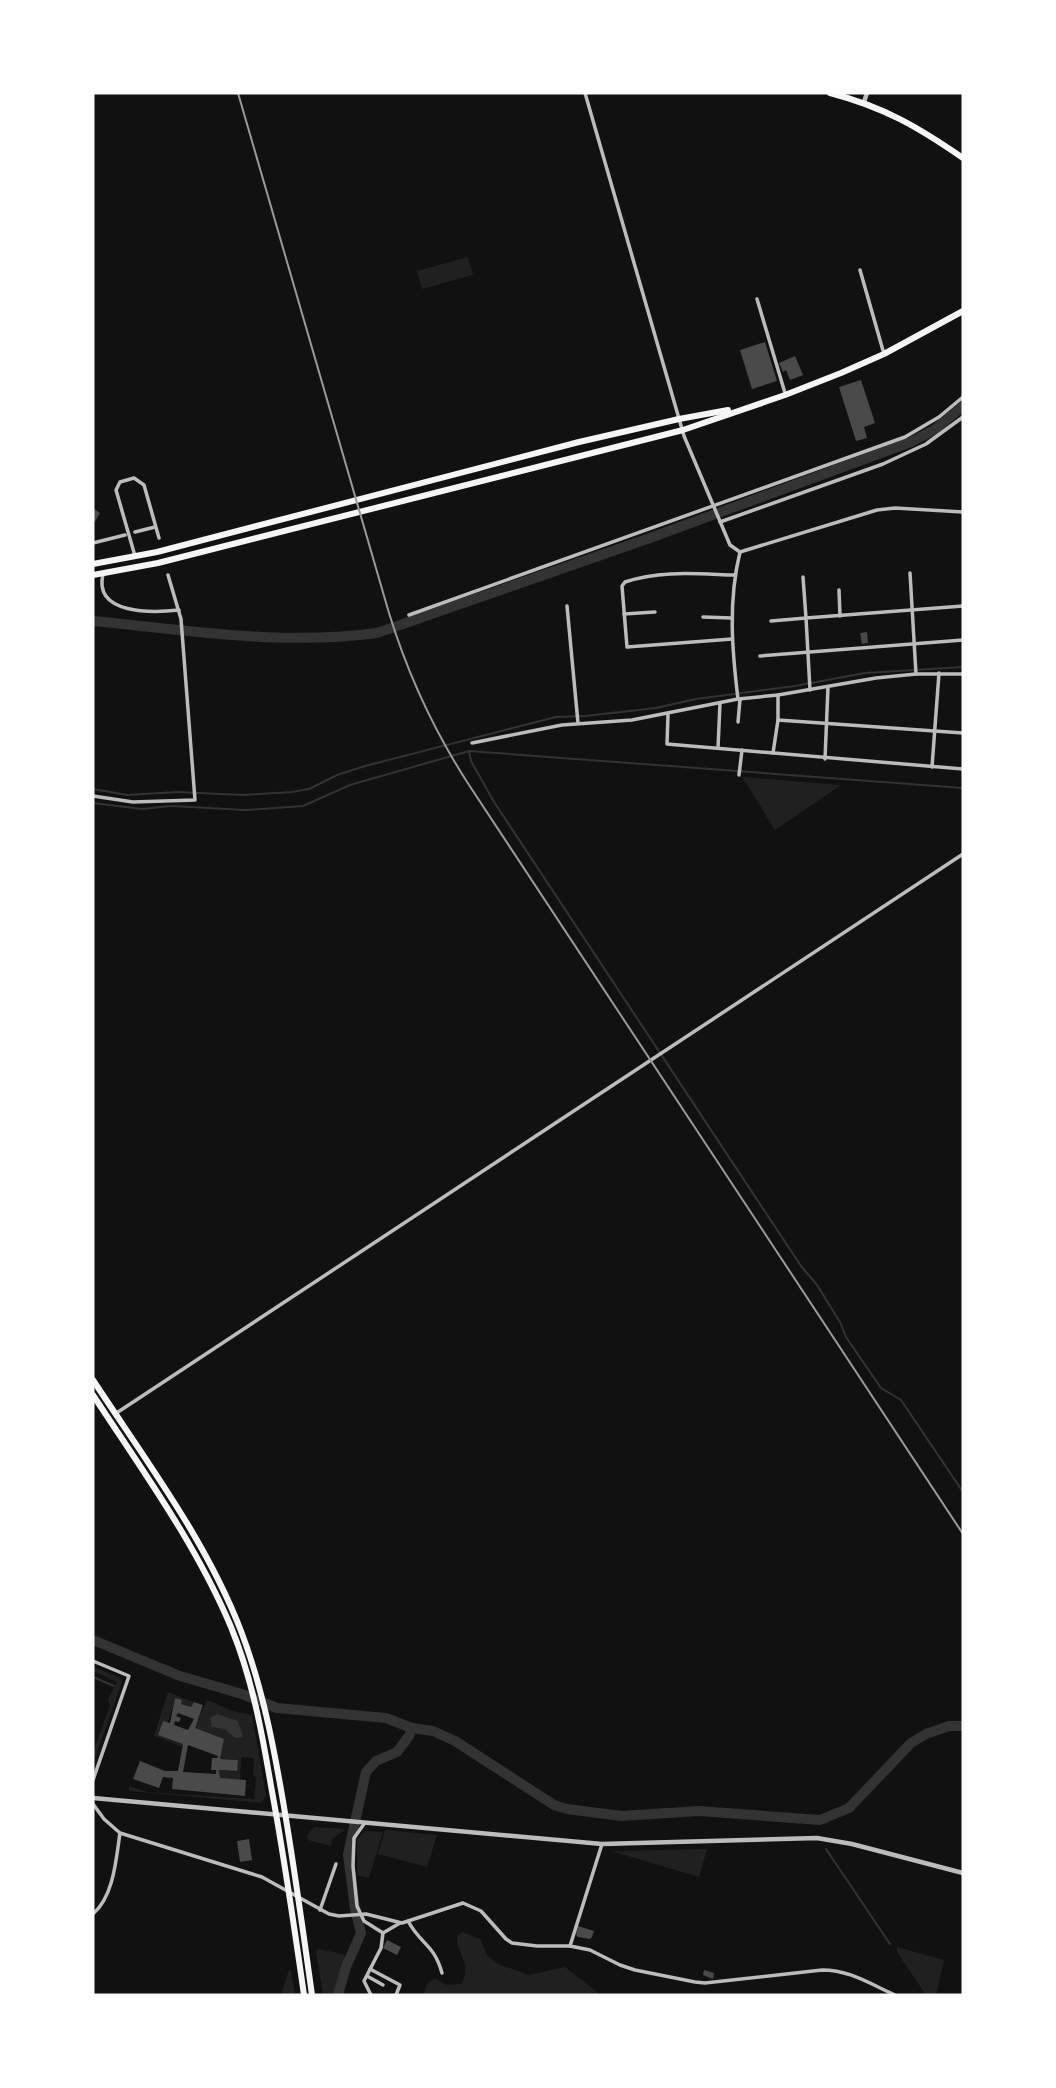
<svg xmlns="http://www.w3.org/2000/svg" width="1056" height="2088" font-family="Commissioner,sans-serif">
	<rect width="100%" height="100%" fill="#111"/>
	<!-- green -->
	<g fill="#202020">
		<path d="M468,257L473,275L422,289L417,271Z"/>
		<path d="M742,777L841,785L775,830Z"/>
		<path d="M93,1667L121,1678L122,1682L93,1764V1752L110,1706L108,1699L117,1682L93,1671Z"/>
		<path d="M168,1692L194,1702L191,1707L181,1704L175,1698L168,1722L163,1721L158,1734L183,1744V1747L154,1736Z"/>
		<path d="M207,1700L233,1711L252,1715L266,1796L261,1803L129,1791V1786L147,1792L254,1799L256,1778L253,1775L254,1758L241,1757L240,1780L220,1778L219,1770L236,1772L238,1760L220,1759L223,1739L194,1728Z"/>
		<path d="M314,1827L345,1829V1830L332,1839L331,1846L308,1840L307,1835Z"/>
		<path d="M385,1830L437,1835L427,1867L378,1854Z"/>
		<path d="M365,1831L383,1832L369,1878L357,1875V1839Z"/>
		<path d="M707,1849L699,1877L611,1851Z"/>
		<path d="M462,1932L480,1939L487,1955L498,1964L529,1975L565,1967L601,1995H423L427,1984L434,1978L447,1985L461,1984C474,1965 455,1952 457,1937Z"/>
		<path d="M897,1947L944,1960L936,1995H926L897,1952Z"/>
		<path d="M318,1949L343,1954L345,1957L335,1995H323L316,1951Z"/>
		<path d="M289,1970L291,1971L295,1995H281Z"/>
	</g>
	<!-- water -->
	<path fill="#333" d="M217,1714L238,1721L243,1737L235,1738L225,1729L212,1727L210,1718Z"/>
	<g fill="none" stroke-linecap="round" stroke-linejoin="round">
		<!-- stream -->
		<g stroke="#333" stroke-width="2">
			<path d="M469,751L471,761L494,802L801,1266L817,1285L840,1322L846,1337L881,1388L901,1400L963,1492"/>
			<path d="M93,789L127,795L178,792L243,795L292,792L309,789L337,775L365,766L556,717L585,716L656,708L696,699L795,686L865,673L963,667"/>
			<path d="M93,803L142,809L172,806L245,810L303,806L350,785L469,751L963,788"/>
			<path d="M93,1677L114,1686"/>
			<path d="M820,1822V1820"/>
			<path d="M826,1849L890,1944"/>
		</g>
		<!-- river -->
		<g stroke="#333" stroke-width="10">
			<path d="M93,621C187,630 282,646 377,633L650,538L911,442L934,430L963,406"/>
			<path d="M93,1640L180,1676L242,1694L277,1708L386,1718L412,1728L433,1731L455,1741L554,1805L567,1809L621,1816L699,1811L820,1820L849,1808L911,1743L926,1734L949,1726H963"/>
			<path d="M338,1995L346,1967L361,1933L355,1909L348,1854L366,1772L376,1761L397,1752L409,1736L412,1728"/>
		</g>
	</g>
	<!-- building -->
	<g fill="#4a4a4a" fill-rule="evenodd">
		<path d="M765,342L777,381L752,389L740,350Z"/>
		<path d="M795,356L803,375L790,380L786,370L783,372L779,363Z"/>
		<path d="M861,380L875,423L864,427L867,438L856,441L839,387Z"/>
		<path d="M93,508L100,513L93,525Z"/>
		<path d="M867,632L868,643L862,644L860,633Z"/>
		<path d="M175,1698L182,1700L181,1704L191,1707L194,1702L203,1705L195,1728L224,1739L220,1759L238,1760L237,1771L219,1770L220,1778L246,1780L245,1796L172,1789L173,1778L163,1777L159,1788L133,1779L140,1761L165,1771H178L183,1744L158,1735L163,1721L170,1723ZM178,1713L194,1719L188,1730L174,1725L175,1721L179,1722L181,1718L176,1716ZM188,1745L218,1756L217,1758H212L211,1770H216V1774L183,1772Z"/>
		<path d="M249,1839L252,1860L240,1862L237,1841Z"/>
		<path d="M578,1926L594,1931L592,1937L590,1939L578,1937L576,1935Z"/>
		<path d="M387,1940L401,1947L397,1955L383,1948Z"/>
		<path d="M704,1970L714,1973L713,1979L703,1975Z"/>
	</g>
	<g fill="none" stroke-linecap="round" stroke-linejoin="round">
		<!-- minor -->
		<g stroke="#bcbcbc" stroke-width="3.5">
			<path d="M585,93L684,436L730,545L740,552"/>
			<path d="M860,270L884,354"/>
			<path d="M757,299L785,393"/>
			<path d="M720,522L883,464L926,444L963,417"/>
			<path d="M135,532L155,527"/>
			<path d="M93,543L125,535"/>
			<path d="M740,552L877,510L895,508L963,512"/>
			<path d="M135,556L116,490L120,482L134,478L144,485L159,538"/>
			<path d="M910,573L916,674"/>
			<path d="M103,574C93,615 153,613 179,610"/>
			<path d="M839,590L840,616"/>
			<path d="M567,606L578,723"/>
			<path d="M624,614L655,612"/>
			<path d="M409,615L905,437L939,417L963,397"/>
			<path d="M703,617L732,618"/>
			<path d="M771,621L806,618L803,577"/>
			<path d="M732,639L627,647L622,586L625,582C660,570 698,574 735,575"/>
			<path d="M760,656L963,640"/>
			<path d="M810,690L806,618L963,606"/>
			<path d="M738,699C732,650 728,601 740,552"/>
			<path d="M668,715L667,744L963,769"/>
			<path d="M778,720V695"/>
			<path d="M738,722L740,699"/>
			<path d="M472,743L562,725L632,720L738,699L778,695L876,678L916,674H963"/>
			<path d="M718,748L720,703"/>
			<path d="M773,753L778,720L963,733"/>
			<path d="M825,759L828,687"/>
			<path d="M932,767L939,673"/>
			<path d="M739,775L742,750"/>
			<path d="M93,796L133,802L195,800L181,619L168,575"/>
			<path d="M115,1414L963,854"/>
			<path d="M93,1661L129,1676L93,1780"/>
			<path d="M93,1804L104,1819L120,1833L262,1877L329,1914L339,1916L366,1914L402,1923L463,1903L481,1911L506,1939L512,1943L537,1946H570L590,1950L620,1965L635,1970L695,1982L705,1983L822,1970C850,1970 870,1984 895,1995"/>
			<path d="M364,1824L354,1838L353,1866L357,1906L364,1921L383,1933"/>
			<path d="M320,1910L336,1864"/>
			<path d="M93,1914C114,1896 116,1859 120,1833"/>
			<path d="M408,1921C421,1945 434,1944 442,1973"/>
			<path d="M570,1946L602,1844"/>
			<path d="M370,1969L400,1985L396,1995"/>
			<path d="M367,1976L383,1985"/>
			<path d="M371,1995L364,1981L381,1948L383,1933L400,1923"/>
		</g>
		<!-- tertiary -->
		<g stroke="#bcbcbc" stroke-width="4.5">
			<path d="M864,102L867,93"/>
			<path d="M93,1798L602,1844L817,1838L852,1844L963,1873"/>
		</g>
		<!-- primary -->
		<g stroke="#f5f5f5" stroke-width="6">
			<path d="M830,93C884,107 918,127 963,158"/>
			<path d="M93,1380C146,1461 206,1540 241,1631C262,1686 273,1743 283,1801C294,1865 303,1930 312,1995"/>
			<path d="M93,1395C142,1470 196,1544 231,1627C252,1678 262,1732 271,1786C284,1855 294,1925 304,1995"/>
		</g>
		<!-- trunk -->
		<g stroke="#f5f5f5" stroke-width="6">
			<path d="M93,564L157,552L579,442L679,419L728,410"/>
			<path d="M93,575L158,563L683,430L785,395L841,373L884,354L963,311"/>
		</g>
		<!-- rail -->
		<path stroke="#9a9a9a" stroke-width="2" d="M238,93L389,613C408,675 434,731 469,785L963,1534"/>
	</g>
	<!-- border -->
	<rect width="1056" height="2088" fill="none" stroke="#ffffff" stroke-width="189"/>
</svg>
